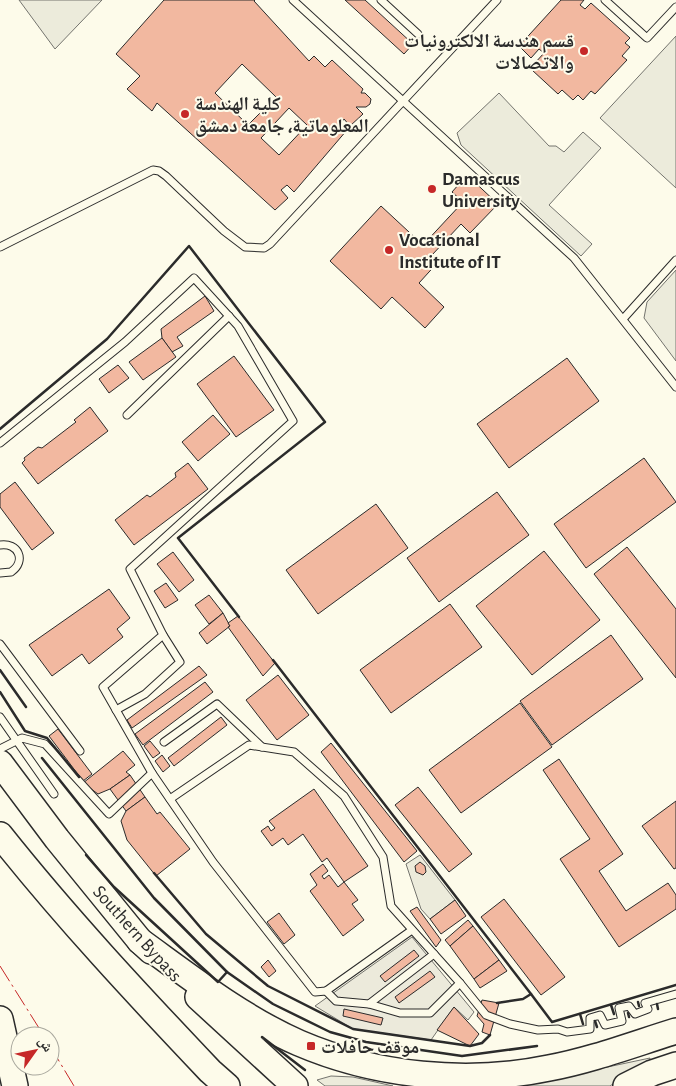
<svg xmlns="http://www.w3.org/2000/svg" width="676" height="1086" font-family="'Alegreya Sans','Noto Naskh Arabic',sans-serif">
	<rect width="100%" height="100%" fill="#fdfbea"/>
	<!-- green -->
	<g fill="#ecebdb" stroke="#74746e">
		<path d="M19,0H102L55,49Z"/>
		<path d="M676,36V188L600,118Z"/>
		<path d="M499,93L549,146H556L564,152L583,132L601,148L549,205L592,244L581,256L461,145L457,133Z"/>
		<path d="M676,270V361L644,318L647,302Z"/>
		<path d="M420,855L455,900L430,919L421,909L406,864Z"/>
		<path d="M650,1058L649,1064L629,1073L610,1086H512L565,1076Z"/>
		<path d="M331,1076L353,1077L393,1086H325L317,1080Z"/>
	</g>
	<!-- parking -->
	<path fill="#eceadb" stroke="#74746e" d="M412,937L474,1012L468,1020L454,1007L431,1040L353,1029L315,1006Z"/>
	<!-- building -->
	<g fill="#f2b8a0" stroke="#2b2b2b" fill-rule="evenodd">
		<path d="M164,0H255L254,1L309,61L314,56L325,67L332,60L363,89L361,93H365L371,99L370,104L366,107H356L363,114L350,126L344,119L340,124L347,130L294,192L287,185L281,190L288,198L275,210L157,103L152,111L127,89L140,76L116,54ZM242,64L276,97L248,125L215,93ZM289,108L307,125L279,155L261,138Z"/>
		<path d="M345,0H365L413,44L404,54Z"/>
		<path d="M561,0H584L580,5L585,9L591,3L630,38L625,43L630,47L622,56L627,60L595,94L591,91L583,100L578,95L573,100L562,90L558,94L532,70L536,66L534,64L544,53L539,49L531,58L519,46Z"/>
		<path d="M467,175L498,204L470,233L461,224L432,255L439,261L419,283L444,307L425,328L392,297L381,309L330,261L381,206L423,245L463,202L452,192Z"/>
		<path d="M205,296L214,311L177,337L183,346L172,352L162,338L161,329Z"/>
		<path d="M162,338L176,357L143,380L129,362Z"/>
		<path d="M234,356L274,410L236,437L197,384Z"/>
		<path d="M567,358L599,401L509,468L477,424Z"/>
		<path d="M118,365L129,378L109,393L99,379Z"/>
		<path d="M90,407L108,431L38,484L22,463L25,460L24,458L38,447L42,448L76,422L74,420Z"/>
		<path d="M213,415L230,434L198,461L182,442Z"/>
		<path d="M644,458L676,502L586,568L554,524Z"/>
		<path d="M188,463L208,489L134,545L115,520L147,495L150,497L176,477L175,473Z"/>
		<path d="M15,482L54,533L32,550L0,507V494Z"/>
		<path d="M497,492L529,535L439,602L407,558Z"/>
		<path d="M376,504L408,548L318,614L286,570Z"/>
		<path d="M627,547L676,609V678L594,574Z"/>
		<path d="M544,551L600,620L532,675L476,606Z"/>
		<path d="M173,552L194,580L179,592L157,564Z"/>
		<path d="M166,583L178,600L165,608L154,591Z"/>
		<path d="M109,589L130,618L117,629L123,637L89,664L82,654L52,676L29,645Z"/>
		<path d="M209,595L223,613L209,624L195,605Z"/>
		<path d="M450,604L482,647L391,713L360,670Z"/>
		<path d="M223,613L230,626L207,644L199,633Z"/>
		<path d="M238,616L275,663L263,676L228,627L230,626L228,623Z"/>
		<path d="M611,635L643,679L552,745L520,701Z"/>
		<path d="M199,666L207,675L132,728L127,720Z"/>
		<path d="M278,675L309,715L277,740L246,700Z"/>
		<path d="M205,682L213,692L143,745L135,734Z"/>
		<path d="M520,703L552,747L461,813L429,770Z"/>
		<path d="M221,717L227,725L174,766L168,758Z"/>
		<path d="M58,729L92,774L83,781L49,736Z"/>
		<path d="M150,741L160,753L153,758L144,746Z"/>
		<path d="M331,743L417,851L404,862L321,752Z"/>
		<path d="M123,751L135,765L126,772L130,775L110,789L98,794L83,783Z"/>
		<path d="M162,755L170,766L163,772L155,761Z"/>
		<path d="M559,759L623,854L599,871L626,911L668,883L676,895V909L619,947L560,859L590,839L543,770Z"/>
		<path d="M130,775L145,797L126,811L110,789Z"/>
		<path d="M418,787L472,854L449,872L395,805Z"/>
		<path d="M314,789L368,866L344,882L327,858L322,862L303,834L288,845L283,838L272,846L261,831L268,826L271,831L275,828L269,821Z"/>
		<path d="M145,797L157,814L160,812L190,849L156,876L127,840L121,821L126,811Z"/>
		<path d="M676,801V868L674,869L642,826Z"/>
		<path d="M420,862L425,866L426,872L423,875L416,872L415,866Z"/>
		<path d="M323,864L328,871L322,876L324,879L329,875L338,887L344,882L358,900L352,904L364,920L343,936L310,891L317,885L310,874Z"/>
		<path d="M504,899L565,977L541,995L481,917Z"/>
		<path d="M455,900L466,916L441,934L430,919Z"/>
		<path d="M417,907L441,940L436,947L410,911Z"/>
		<path d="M279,913L295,935L284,944L267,922Z"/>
		<path d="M468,920L473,926L450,946L445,940Z"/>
		<path d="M473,926L499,960L474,979L450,946Z"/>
		<path d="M414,950L419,956L385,982L380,976Z"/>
		<path d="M268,960L276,971L269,977L261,967Z"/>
		<path d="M499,960L507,971L480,988L474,979Z"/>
		<path d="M430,971L435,977L399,1003L395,997Z"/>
		<path d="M482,1000L499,1003L490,1035L482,1032L484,1024L477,1016Z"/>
		<path d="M454,1007L479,1034L470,1046L437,1030Z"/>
		<path d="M344,1009L383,1018L381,1025L343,1016Z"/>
	</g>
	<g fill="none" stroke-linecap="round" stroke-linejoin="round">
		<defs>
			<g id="lane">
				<path d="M293,0L574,258L676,387"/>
				<path d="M381,0L418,34"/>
				<path d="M605,0L647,38L676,7"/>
				<path d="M0,247L153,170L159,171L166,176L224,231L245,247L264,248L270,244L497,0"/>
				<path d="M623,319L676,260"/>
				<path d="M127,415L229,316"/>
				<path d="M0,443L125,342L194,278L238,326L293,421L130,569L163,635L103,687L152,773"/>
				<path d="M0,545C18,542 27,561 11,572L0,573"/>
				<path d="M0,644L80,751"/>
				<path d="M116,710L145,694L180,662L163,635"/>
				<path d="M0,717L54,794"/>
				<path d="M164,742L217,704L262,747"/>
				<path d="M0,749L22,738L45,744L109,814L152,773L213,862L315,992L326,991L412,930"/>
				<path d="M170,799L249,745L294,752L344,796L383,857L391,906L460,983L486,1015L510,1024L538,1030L558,1029L567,1032L590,1029V1018L600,1015L605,1025L622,1021L619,1008L629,1006L635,1014L648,1009L645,1003L676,994"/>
				<path d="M326,991L336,1001L369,1004L434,954"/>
				<path d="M369,1004L400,1013H430L460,983"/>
			</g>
			<g id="highway">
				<path d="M0,763L57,839L140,941L151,951"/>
				<path d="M0,835C66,918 137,994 210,1071L227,1086"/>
				<path d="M140,941C190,977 242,1018 299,1043C376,1076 467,1085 549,1068C592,1060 634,1044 676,1031"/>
				<path d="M198,997L295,1086"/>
				<path d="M0,1019L15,1086"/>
				<path d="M626,1086L652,1073L676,1065"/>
			</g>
		</defs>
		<!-- lane casing -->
		<use href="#lane" stroke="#2b2b2b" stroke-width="9"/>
		<!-- highway casing -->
		<use href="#highway" stroke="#2b2b2b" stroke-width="28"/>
		<!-- lane -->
		<use href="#lane" stroke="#fdfbea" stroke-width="7"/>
		<!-- highway -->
		<use href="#highway" stroke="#fdfbea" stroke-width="25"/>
		<!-- wall -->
		<g stroke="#2b2b2b" stroke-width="2.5">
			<path d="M0,429L107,339L189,246L325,422L178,538L239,617"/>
			<path d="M273,660L531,994L523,999L497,1003"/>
			<path d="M0,670L26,707"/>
			<path d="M0,692L25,731L47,738L79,777"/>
			<path d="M42,758L154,898L227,972L273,1004L330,1032L366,1042L462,1056L537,1046"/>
			<path d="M86,855L114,887L218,982L227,972"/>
			<path d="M154,873L206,934L268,986L353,1029L470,1046L482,1043L490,1035"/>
			<path d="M531,994L552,1022L676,985"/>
			<path d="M638,1002L639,1006"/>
			<path d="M657,1004L658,1009"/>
			<path d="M611,1005L614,1014"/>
			<path d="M628,1013L629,1017"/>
			<path d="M580,1014L583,1024"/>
			<path d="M595,1021L597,1027"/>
			<path d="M262,1037L305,1070"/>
		</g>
		<!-- power -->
		<g stroke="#c62828" stroke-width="1" stroke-dasharray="18 4 2.5 4" stroke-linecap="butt">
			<path d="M0,966L44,1036"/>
			<path d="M50,1046L74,1086"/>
		</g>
	</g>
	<!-- markers -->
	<g fill="#c62828" stroke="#fdfbea" stroke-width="2">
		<circle cx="584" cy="51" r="5"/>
		<circle cx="185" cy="114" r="5"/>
		<circle cx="432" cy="189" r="5"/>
		<circle cx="389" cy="250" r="5"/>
		<rect x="306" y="1041" width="10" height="10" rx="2.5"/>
	</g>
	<g text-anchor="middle" stroke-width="4" stroke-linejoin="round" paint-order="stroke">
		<!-- poi labels -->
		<g font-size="19" font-weight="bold" fill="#2b2b2b" stroke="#fdfbea" text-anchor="start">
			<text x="574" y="47" text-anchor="end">قسم هندسة الالكترونيات<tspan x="574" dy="22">والاتصالات</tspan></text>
			<text x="195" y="110">كلية الهندسة<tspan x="195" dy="22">المعلوماتية، جامعة دمشق</tspan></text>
			<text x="442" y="185">Damascus<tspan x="442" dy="22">University</tspan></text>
			<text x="399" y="246">Vocational<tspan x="399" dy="22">Institute of IT</tspan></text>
			<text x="321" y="1053">موقف حافلات</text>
		</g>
		<!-- street labels -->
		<g font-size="19" fill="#2b2b2b" stroke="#fdfbea">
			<text transform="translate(138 933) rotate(48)" y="7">Southern Bypass</text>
		</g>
	</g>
	<!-- north arrow -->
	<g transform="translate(35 1051) rotate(57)"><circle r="24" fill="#fdfbea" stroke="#a9a89e"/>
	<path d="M0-4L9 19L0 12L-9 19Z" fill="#c62828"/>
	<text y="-8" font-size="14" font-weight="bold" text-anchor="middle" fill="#2b2b2b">ش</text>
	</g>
</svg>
